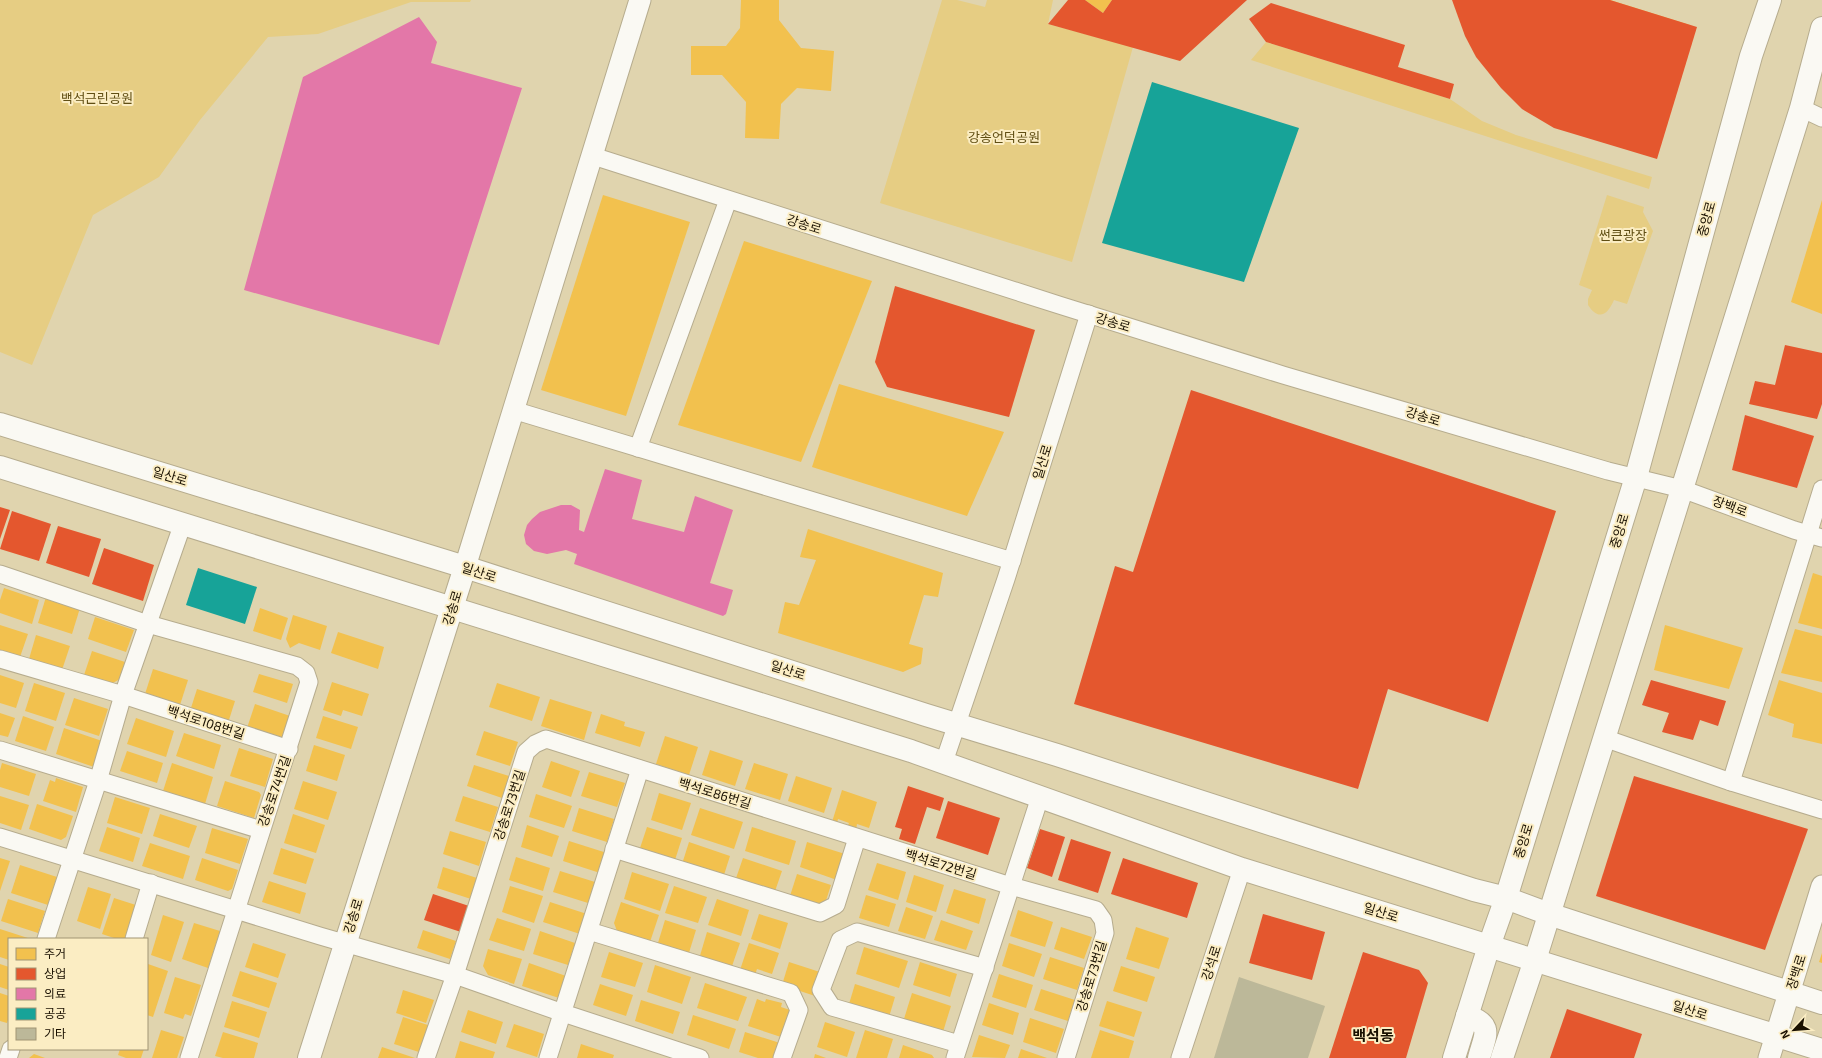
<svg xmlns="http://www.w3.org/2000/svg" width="1822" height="1058" font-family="'Exo 2','Noto Sans KR',sans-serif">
	<rect width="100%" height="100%" fill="#e0d4ae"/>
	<!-- green -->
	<g fill="#e6cd83">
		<path d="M0,0H471L470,2H411L318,34L268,37L200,120L159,177L93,215L32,365L0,352Z"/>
		<path d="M942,0H957L985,7L987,0H1053L1048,24L1133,47L1072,262L880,203Z"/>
		<path d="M1266,42L1450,99L1482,121L1516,135L1652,177L1649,189L1251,60Z"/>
		<path d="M1607,195L1644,207L1643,212L1653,231L1627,304L1614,300C1608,314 1599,322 1588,305V299L1592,290L1579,285Z"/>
	</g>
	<!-- homes -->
	<g fill="#f2c14e">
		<path d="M741,0H779V20L801,48L834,51L831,91L797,88L781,104L779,139L745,138L746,102L722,75H691V46H726L740,28Z"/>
		<path d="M1085,0H1112L1103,13Z"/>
		<path d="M1461,0H1499L1520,35L1529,46L1561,74L1574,77L1599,0H1610L1690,25L1653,152L1617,141L1626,111L1542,87L1532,101L1526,97L1488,59L1472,29Z"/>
		<path d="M603,195L690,222L626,416L541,390Z"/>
		<path d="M1822,200V314L1791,302Z"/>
		<path d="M744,241L872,281L801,462L678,425Z"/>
		<path d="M839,384L1004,432L967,516L812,467Z"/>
		<path d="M808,529L943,573L938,597L924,595L909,644L923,648L921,664L903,672L778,633L785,602L799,605L816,560L800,557Z"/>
		<path d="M1813,573L1822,576V629L1798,623Z"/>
		<path d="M4,588L39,600L32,624L0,613V600Z"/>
		<path d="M46,597L80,608L72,634L38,623Z"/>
		<path d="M260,608L288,618L281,640L253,631Z"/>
		<path d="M293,615L327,626L320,650L299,643L290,648L286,639Z"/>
		<path d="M95,617L134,630L126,652L88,639Z"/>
		<path d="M0,625L28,634L20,657L0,650Z"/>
		<path d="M1665,625L1743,648L1729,689L1654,670Z"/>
		<path d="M1795,629L1822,636V682L1781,673Z"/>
		<path d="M338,632L384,647L378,669L331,653Z"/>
		<path d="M36,635L70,646L62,670L29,659Z"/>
		<path d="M92,651L125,662L120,679L111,684L84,675Z"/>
		<path d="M153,669L188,680L180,705L145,694Z"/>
		<path d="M259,674L293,684L287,703L253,692Z"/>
		<path d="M0,675L24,683L16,708L0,703Z"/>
		<path d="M1779,680L1822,693V744L1792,737L1794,724L1768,715Z"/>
		<path d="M332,682L369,694L362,716L343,710L341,716L323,710Z"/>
		<path d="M34,683L65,693L56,721L25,711Z"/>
		<path d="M497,683L540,697L532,721L489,707Z"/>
		<path d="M197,689L235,701L228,723L190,711Z"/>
		<path d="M74,698L108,709L99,736L65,725Z"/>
		<path d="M550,699L592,712L584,740L541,726Z"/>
		<path d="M255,704L290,716L282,739L247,728Z"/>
		<path d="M0,713L15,718L8,737L0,735Z"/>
		<path d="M601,714L625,722L624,726L645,732L640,747L595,733Z"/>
		<path d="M23,716L54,727L46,751L15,741Z"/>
		<path d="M323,716L358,727L351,749L316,738Z"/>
		<path d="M136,718L174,731L166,757L127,744Z"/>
		<path d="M64,728L102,741L94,767L56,754Z"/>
		<path d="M484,731L518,742L510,766L476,755Z"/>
		<path d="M184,733L221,745L214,769L176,756Z"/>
		<path d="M665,736L698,747L689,775L656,764Z"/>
		<path d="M314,745L345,755L337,781L306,771Z"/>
		<path d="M239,748L273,759L265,787L230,776Z"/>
		<path d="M710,750L743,761L735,786L702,775Z"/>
		<path d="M127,751L163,763L157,783L120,771Z"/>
		<path d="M551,761L580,771L571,797L542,787Z"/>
		<path d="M2,763L36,774L29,796L0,787V770Z"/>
		<path d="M172,763L213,777L205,804L163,791Z"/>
		<path d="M754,763L788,774L780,800L745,789Z"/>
		<path d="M474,765L509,776L502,798L467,786Z"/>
		<path d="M589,772L625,783L617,807L581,796Z"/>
		<path d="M796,776L832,788L824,813L788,801Z"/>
		<path d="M56,778L83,787L76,812L43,801L50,780L55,782Z"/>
		<path d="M225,781L259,792L261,795L254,818L217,806Z"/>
		<path d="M303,781L337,792L328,820L294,809Z"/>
		<path d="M842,790L877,802L869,828L857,824L856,830L847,827L849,823L838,819L837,823L832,822Z"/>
		<path d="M659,793L691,803L682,830L651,820Z"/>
		<path d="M536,794L572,806L564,828L529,817Z"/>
		<path d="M0,796L29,805L21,830L0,823Z"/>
		<path d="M463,796L498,807L490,832L455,821Z"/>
		<path d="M115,797L150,808L142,834L107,823Z"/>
		<path d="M37,804L73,816L66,837L61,840L29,829Z"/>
		<path d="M579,808L614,819L607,842L572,831Z"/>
		<path d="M700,808L743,822L734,849L691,835Z"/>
		<path d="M160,814L197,826L189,848L153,836Z"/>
		<path d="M293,814L325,825L316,853L284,843Z"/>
		<path d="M527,825L559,836L552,857L521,847Z"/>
		<path d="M107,827L140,838L133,862L99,851Z"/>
		<path d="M647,827L682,838L675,860L640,848Z"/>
		<path d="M752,827L796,841L789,865L745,851Z"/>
		<path d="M212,828L248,839L240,864L205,853Z"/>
		<path d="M450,831L486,842L479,866L443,854Z"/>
		<path d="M569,841L607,853L600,873L563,861Z"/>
		<path d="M689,842L730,856L723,878L682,864Z"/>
		<path d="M807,842L845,854L837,880L800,867Z"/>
		<path d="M150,843L190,856L183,879L142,866Z"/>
		<path d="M281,848L314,859L306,884L273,874Z"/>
		<path d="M516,857L550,868L543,891L509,880Z"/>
		<path d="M0,858L10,861L0,891Z"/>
		<path d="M202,858L238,870L232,889L228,891L195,880Z"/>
		<path d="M743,858L782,871L773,897L734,884Z"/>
		<path d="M877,863L906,872L898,900L868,890Z"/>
		<path d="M20,865L57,877L48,905L11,893Z"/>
		<path d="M443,867L477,878L471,899L437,888Z"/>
		<path d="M560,871L595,882L588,903L553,892Z"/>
		<path d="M632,872L669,884L660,911L624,899Z"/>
		<path d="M797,874L831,885L823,910L789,899Z"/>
		<path d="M914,875L944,885L936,912L906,902Z"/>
		<path d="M269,881L306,893L300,914L262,902Z"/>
		<path d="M510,886L543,896L534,923L502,912Z"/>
		<path d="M674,886L707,897L698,923L665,913Z"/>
		<path d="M88,887L111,894L100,929L77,921Z"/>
		<path d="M954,889L986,899L979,924L946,913Z"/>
		<path d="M866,895L896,904L889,927L859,918Z"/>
		<path d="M114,898L139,906L129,939H117L102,934Z"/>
		<path d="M8,899L45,911L38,933L1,921Z"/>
		<path d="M717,899L749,910L741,936L708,925Z"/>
		<path d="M550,902L587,914L580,934L543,922Z"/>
		<path d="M621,902L659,915L650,942L617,931L614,923Z"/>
		<path d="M906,907L933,916L925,939L898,931Z"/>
		<path d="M1018,910L1053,922L1045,947L1010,936Z"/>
		<path d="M759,914L788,923L780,949L751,939Z"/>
		<path d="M163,915L184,922L171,962L151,955Z"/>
		<path d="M497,918L531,929L524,951L489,940Z"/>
		<path d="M665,920L696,930L688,956L657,946Z"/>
		<path d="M941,920L973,931L966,950L934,940Z"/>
		<path d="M194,923L220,931L208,968L182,959Z"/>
		<path d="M1061,927L1092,937L1084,959L1054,949Z"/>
		<path d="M1136,927L1169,938L1159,969L1126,959Z"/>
		<path d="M0,929L31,939H9V960L0,957Z"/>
		<path d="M423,930L456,941L450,959L417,948Z"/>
		<path d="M540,931L575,943L568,965L533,954Z"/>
		<path d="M707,932L740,943L731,969L699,959Z"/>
		<path d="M253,943L286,954L278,978L245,967Z"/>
		<path d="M749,943L779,953L772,974L757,969L755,975L740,970Z"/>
		<path d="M1009,943L1042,954L1034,977L1002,966Z"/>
		<path d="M864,947L908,961L899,988L856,974Z"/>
		<path d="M488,949L522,959L514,984L488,975L483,966Z"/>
		<path d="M609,952L643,963L635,987L601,977Z"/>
		<path d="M1822,953V963L1819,962Z"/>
		<path d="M1050,957L1084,968L1077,990L1043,979Z"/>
		<path d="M789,962L823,973L815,996L782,985Z"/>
		<path d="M920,962L957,974L950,997L913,985Z"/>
		<path d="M529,963L566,976L559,998L522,986Z"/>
		<path d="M0,964L9,967V990L0,987Z"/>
		<path d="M148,964L168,971L153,1017L147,1015V969Z"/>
		<path d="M655,965L691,977L682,1004L647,992Z"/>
		<path d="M1121,966L1155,977L1147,1002L1113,991Z"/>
		<path d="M240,971L277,983L269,1008L232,996Z"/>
		<path d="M999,974L1033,985L1026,1008L992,997Z"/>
		<path d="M175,977L201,985L191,1016L185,1014L183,1019L164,1013Z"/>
		<path d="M705,983L747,997L738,1021L697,1008Z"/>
		<path d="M600,984L633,995L626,1016L593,1005Z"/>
		<path d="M855,984L895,997L889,1017L849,1004Z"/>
		<path d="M1041,989L1075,1000L1068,1021L1034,1010Z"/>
		<path d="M403,990L434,1000L426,1023L396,1013Z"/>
		<path d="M0,993L9,996V1017L7,1023L0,1021Z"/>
		<path d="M912,993L951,1006L942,1035L903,1022Z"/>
		<path d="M757,999L765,1002L766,999L782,1003L781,1007L793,1011L784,1038L748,1026Z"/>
		<path d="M641,1000L680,1012L673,1034L635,1021Z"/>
		<path d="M232,1001L267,1012L259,1038L224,1027Z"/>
		<path d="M1107,1001L1142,1012L1134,1037L1099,1026Z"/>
		<path d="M989,1003L1019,1013L1013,1035L982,1025Z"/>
		<path d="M468,1010L503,1022L496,1044L461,1032Z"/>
		<path d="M693,1015L736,1029L729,1049L687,1035Z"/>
		<path d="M403,1017L431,1026L422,1053L394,1044Z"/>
		<path d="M1030,1018L1064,1029L1056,1053L1023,1042Z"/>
		<path d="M825,1022L855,1032L847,1057L817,1047Z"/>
		<path d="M514,1024L544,1034L537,1057L506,1047Z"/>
		<path d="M161,1030L184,1037L177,1058H152Z"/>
		<path d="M865,1030L893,1039L887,1058H856Z"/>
		<path d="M1100,1030L1134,1041L1129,1058H1091Z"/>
		<path d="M223,1032L258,1043L254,1058H223L215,1056Z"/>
		<path d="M745,1032L783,1044L778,1058H758L739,1052Z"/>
		<path d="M979,1035L1010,1045L1005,1058L972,1057Z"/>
		<path d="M460,1041L495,1052L493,1058H455Z"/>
		<path d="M581,1044L614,1055L613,1058H577Z"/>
		<path d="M903,1045L932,1055L934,1058H899Z"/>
		<path d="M382,1047L415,1058H378Z"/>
		<path d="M120,1049H144L141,1058H126L118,1055Z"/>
		<path d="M1021,1049L1047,1058H1018Z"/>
		<path d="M34,1054L45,1058H29Z"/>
		<path d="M815,1054L826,1058H814Z"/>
	</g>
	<!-- shops -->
	<g fill="#e4572e">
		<path d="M1068,0H1085L1103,13L1112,0H1247L1180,61L1048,24Z"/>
		<path d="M1452,0H1610L1697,27L1657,159L1554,128L1522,109L1501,88L1476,57L1465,36Z"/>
		<path d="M1271,3L1405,45L1398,67L1454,84L1450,99L1266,42L1249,19Z"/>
		<path d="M895,286L1035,330L1009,417L887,387L875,362Z"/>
		<path d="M1785,345L1822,353V404L1817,419L1749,404L1755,381L1775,385Z"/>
		<path d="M1191,390L1556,511L1488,722L1388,689L1358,789L1074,704L1115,566L1133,572Z"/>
		<path d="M1745,415L1814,436L1797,488L1732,470Z"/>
		<path d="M0,507L10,510L0,539Z"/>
		<path d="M12,511L51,524L39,561L0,549Z"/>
		<path d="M58,526L101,539L89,577L46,563Z"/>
		<path d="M104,548L154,565L143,601L92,584Z"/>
		<path d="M1651,680L1726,701L1718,726L1700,720L1693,740L1662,732L1669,713L1642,705Z"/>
		<path d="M1634,776L1808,829L1765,950L1596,896Z"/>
		<path d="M908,786L944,798L940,811L927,807L915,844L899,839L902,829L895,827Z"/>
		<path d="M948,801L1000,818L988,855L936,838Z"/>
		<path d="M1040,829L1065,837L1052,877L1027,868Z"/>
		<path d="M1071,839L1111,852L1098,893L1058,880Z"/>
		<path d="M1123,858L1198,883L1187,918L1111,894Z"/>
		<path d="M433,894L469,906L461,932L424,920Z"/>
		<path d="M1263,914L1325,932L1312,980L1249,963Z"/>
		<path d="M1363,952L1419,970L1428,983L1406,1058H1329Z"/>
		<path d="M1567,1009L1642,1034L1634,1058H1550Z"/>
	</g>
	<!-- health -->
	<g fill="#e377a8">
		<path d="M419,17L437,42L431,63L522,88L439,345L244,290L303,77Z"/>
		<path d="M605,469L642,480L632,519L684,532L695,496L733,510L710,583L733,590L726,614L723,616L574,564L577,554L566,550L547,554L534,551L526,544L524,535L527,525L532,519L540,512L561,505H571L580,510L579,530L584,532Z"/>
	</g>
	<!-- public -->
	<g fill="#17a398">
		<path d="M1152,82L1299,128L1244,282L1102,243Z"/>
		<path d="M198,568L257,587L245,624L186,605Z"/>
	</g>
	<!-- building -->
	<path fill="#bcb899" d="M1239,977L1325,1006L1308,1058H1214Z"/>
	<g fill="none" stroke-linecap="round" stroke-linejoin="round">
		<defs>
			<g id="minor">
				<path d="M1801,108L1822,118"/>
				<path d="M593,156L1059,305L1283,375L1608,471L1682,489L1794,530L1822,538"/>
				<path d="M513,410L1012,561"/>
				<path d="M638,448L728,200"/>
				<path d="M1822,489L1731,782L1822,810"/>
				<path d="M0,574L148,624L297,666L306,673L309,682L189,1058"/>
				<path d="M0,659L123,695L289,749"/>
				<path d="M1604,738L1731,782"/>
				<path d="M0,750L261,830"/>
				<path d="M944,762L1006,579L1089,314"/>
				<path d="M0,837L320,936L455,975L563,1013L700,1058"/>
				<path d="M614,849L820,913L836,905L857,838"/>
				<path d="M589,931L791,993L799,1010L782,1058"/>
				<path d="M46,939L98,781L123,695L183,523"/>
				<path d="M134,939L151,883"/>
				<path d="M959,1044L832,1007L821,990L840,940L857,932L985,968"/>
				<path d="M8,1058L11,1049"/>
				<path d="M426,1058L455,975L526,752L535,744L546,739L1011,886L1096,910L1103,920L1105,933L1066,1058"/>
				<path d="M548,1058L640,769"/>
				<path d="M955,1058L1040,797"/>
				<path d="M1180,1058L1242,869"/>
			</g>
			<g id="tertiary">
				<path d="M465,567L640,0"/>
				<path d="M1769,1058L1822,886"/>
			</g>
			<path id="secondary" d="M309,1058L465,567"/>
			<g id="primary">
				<path d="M0,424L465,567L926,715L1057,755L1474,890L1506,898L1549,914L1822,1003"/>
				<path d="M0,467L911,751L1242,869L1822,1050"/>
				<path d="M1467,1016C1494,1025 1485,1035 1479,1058"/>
				<path d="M1454,1058L1489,946L1506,898L1636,477L1751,56L1770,0"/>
				<path d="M1502,1058L1535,960L1801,108L1822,28"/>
			</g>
		</defs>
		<!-- minor casing -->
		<use href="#minor" stroke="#b6ac8e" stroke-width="19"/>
		<!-- tertiary casing -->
		<use href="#tertiary" stroke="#b6ac8e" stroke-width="23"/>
		<!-- secondary casing -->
		<use href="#secondary" stroke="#b6ac8e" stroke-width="24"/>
		<!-- primary casing -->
		<use href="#primary" stroke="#b6ac8e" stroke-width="24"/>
		<!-- minor -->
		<use href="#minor" stroke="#faf9f3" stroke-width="17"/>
		<!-- tertiary -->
		<use href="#tertiary" stroke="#faf9f3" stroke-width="21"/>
		<!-- secondary -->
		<use href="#secondary" stroke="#faf9f3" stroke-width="22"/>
		<!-- primary -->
		<use href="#primary" stroke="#faf9f3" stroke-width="22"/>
	</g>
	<g text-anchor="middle" stroke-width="4" stroke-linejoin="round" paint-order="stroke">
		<!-- park labels -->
		<g font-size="13" fill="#604e13" stroke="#fbedc3">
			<text x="97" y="103">백석근린공원</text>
			<text x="1004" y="142">강송언덕공원</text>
			<text x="1623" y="240">썬큰광장</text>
		</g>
		<!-- street labels -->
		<g font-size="13" fill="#191000" stroke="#fbedc3">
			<text transform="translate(1706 219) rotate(-75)" y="5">중앙로</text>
			<text transform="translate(804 224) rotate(18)" y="5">강송로</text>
			<text transform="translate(1113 322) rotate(17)" y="5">강송로</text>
			<text transform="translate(1423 416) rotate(17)" y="5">강송로</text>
			<text transform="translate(1042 462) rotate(-73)" y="5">일산로</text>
			<text transform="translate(170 476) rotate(17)" y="5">일산로</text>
			<text transform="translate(1730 506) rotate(20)" y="5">장백로</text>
			<text transform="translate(1619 531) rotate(-73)" y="5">중앙로</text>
			<text transform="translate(479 572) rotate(18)" y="5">일산로</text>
			<text transform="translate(452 608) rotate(-73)" y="5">강송로</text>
			<text transform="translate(788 670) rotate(18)" y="5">일산로</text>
			<text transform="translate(206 722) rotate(18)" y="5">백석로108번길</text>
			<text transform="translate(274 791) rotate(-71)" y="5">강송로74번길</text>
			<text transform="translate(715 793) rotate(17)" y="5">백석로86번길</text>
			<text transform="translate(509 805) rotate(-72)" y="5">강송로73번길</text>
			<text transform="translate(1523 841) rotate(-73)" y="5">중앙로</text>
			<text transform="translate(941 864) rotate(17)" y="5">백석로72번길</text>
			<text transform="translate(1381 912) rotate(17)" y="5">일산로</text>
			<text transform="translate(353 916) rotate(-73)" y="5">강송로</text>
			<text transform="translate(1211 963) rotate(-72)" y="5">강석로</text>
			<text transform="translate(1796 972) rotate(-72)" y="5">장백로</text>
			<text transform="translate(1091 976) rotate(-73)" y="5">강송로73번길</text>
			<text transform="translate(1690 1010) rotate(18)" y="5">일산로</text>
		</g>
		<!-- quarter labels -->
		<g font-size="15" font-weight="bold" fill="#191000" stroke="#fbedc3">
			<text x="1373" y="1041">백석동</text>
		</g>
	</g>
	<!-- legend -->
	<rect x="8" y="938" width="140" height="112" fill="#fbedc3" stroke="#a19575"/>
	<rect x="16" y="948" width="20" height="12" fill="#f2c14e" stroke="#a19575"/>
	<text x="44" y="958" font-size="12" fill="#191000">주거</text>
	<rect x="16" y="968" width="20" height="12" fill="#e4572e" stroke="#a19575"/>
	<text x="44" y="978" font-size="12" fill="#191000">상업</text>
	<rect x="16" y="988" width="20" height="12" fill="#e377a8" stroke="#a19575"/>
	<text x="44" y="998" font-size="12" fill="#191000">의료</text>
	<rect x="16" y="1008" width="20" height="12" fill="#17a398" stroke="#a19575"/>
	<text x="44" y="1018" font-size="12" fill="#191000">공공</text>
	<rect x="16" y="1028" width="20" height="12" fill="#bcb899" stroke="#a19575"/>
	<text x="44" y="1038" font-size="12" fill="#191000">기타</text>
	<!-- north arrow -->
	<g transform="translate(1794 1030) rotate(244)" stroke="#fbedc3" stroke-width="3" paint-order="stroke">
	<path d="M0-3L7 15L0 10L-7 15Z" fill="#191000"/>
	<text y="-6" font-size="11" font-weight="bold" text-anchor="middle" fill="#191000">N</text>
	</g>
</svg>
